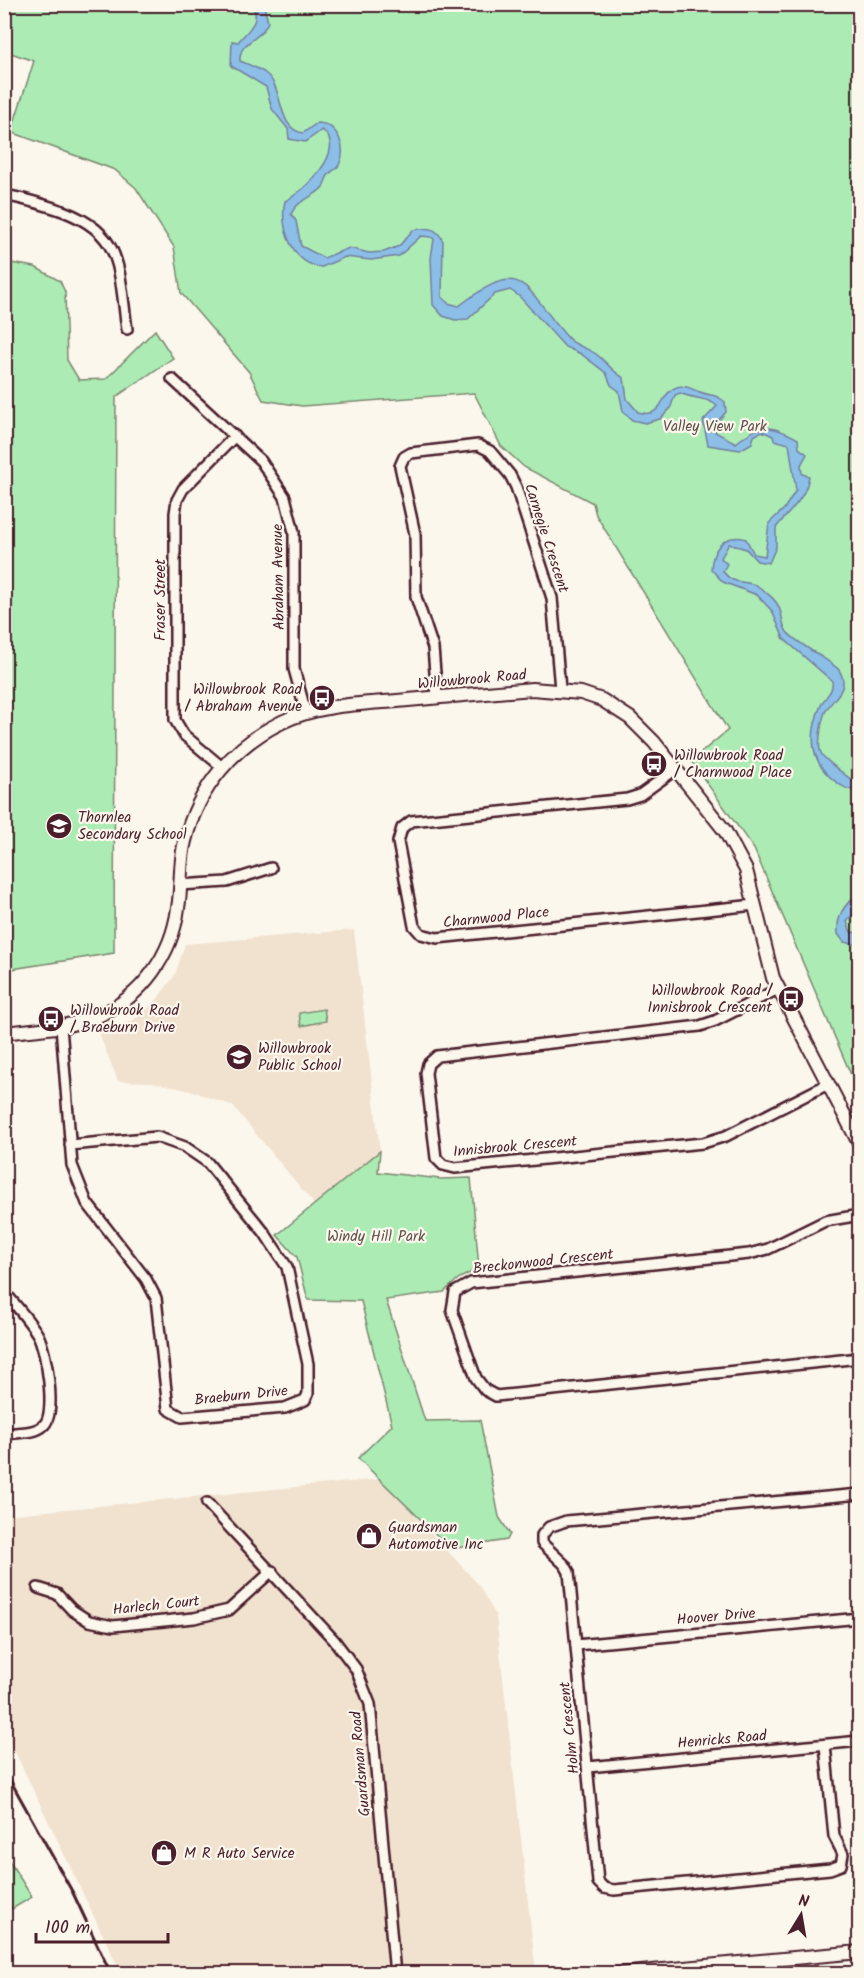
<svg xmlns="http://www.w3.org/2000/svg" width="864" height="1978" font-family="Kalam,sans-serif">
	<rect width="100%" height="100%" fill="#fbf7ec"/>
	<filter id="ink" filterUnits="userSpaceOnUse"><feTurbulence type="fractalNoise" baseFrequency=".0167" numOctaves="2"/><feDisplacementMap in="SourceGraphic" scale="12" xChannelSelector="R" yChannelSelector="G"/><feConvolveMatrix kernelMatrix="1 2 1 2 8 2 1 2 1" color-interpolation-filters="sRGB"/></filter>
	<g filter="url(#ink)">
		<!-- built -->
		<g fill="#f1e1cf">
			<path d="M354,930L380,1151L314,1204L233,1106L195,1092L152,1082L118,1081L99,1033L132,1021L153,1005L175,975L185,944Z"/>
			<path d="M381,1479L478,1584L496,1616L536,1973H121L5,1731V1515Z"/>
		</g>
		<!-- green -->
		<g fill="#acecb4" stroke="#7b8670" stroke-width="1.5">
			<path d="M5,4H834L859,13V1075L852,1077L754,849L691,761L728,730L596,515L593,503L524,467L501,446L474,393L302,406L263,400L249,372L181,293L174,247L136,188L115,170L11,132L34,61L5,51Z"/>
			<path d="M5,262L35,267L60,281L65,292L67,360L79,380L106,379L155,330L173,358L116,397L114,953L5,970Z"/>
			<path d="M324,1009L326,1021L301,1026L299,1013Z"/>
			<path d="M380,1151L378,1172L441,1179L471,1178L479,1268L458,1279L444,1292L386,1300L425,1421L480,1420L499,1517L510,1534L507,1540L451,1549L358,1458L392,1425L361,1301L308,1300L297,1257L277,1235Z"/>
			<path d="M8,1859L32,1897L12,1909L5,1898V1861Z"/>
		</g>
		<!-- water -->
		<g fill="#8cbee8" stroke="#727e9c" stroke-width="1.5">
			<path d="M252,5L264,6L268,22C260,42 239,40 240,61C245,63 260,69 265,73C285,87 276,129 303,133L317,123C337,123 348,147 339,165C337,169 332,171 329,174C326,178 325,183 323,187C314,198 298,199 291,214L296,221L301,246L324,258L349,248L369,253L384,252L399,246L413,230C427,227 437,227 443,241L442,297L448,303L459,306C526,254 524,289 568,338C575,346 588,348 596,354C607,362 610,370 624,378L627,399L638,412C665,420 659,392 677,387C685,384 693,390 700,392C710,396 717,394 725,402L726,412L719,420L715,432L736,443C760,423 770,424 798,439L799,448L807,454L801,465L802,474L809,476C806,499 788,512 776,528V547L769,563L757,561L746,549L729,544L721,558L727,564L723,571C733,587 748,579 759,587C767,593 777,600 780,610C783,618 782,625 787,632C796,643 834,663 839,670C850,688 836,695 827,709C822,715 817,746 821,753C824,760 852,780 859,785V793C854,790 848,790 842,786C811,767 807,738 821,705C825,696 834,692 832,681L784,639L772,611L757,595L723,582L711,569C712,548 725,533 746,539L754,554L765,556L769,523L784,509L796,490L789,444L774,440L773,436L762,431L754,436L752,443L740,450L708,445L703,421L717,406C708,397 692,399 680,393L675,395L670,409L660,419L645,423L632,420L623,411L619,391L611,385L606,373L581,354L565,347L519,296L510,290L495,294L468,319L455,320L443,316L433,305L431,258L434,239L431,237L421,236L399,256L371,260L345,257L322,267C292,265 279,226 285,201C304,192 349,149 322,130L305,142L289,139L288,129L272,109L266,87L231,66L232,41L238,42C247,31 262,21 252,5Z"/>
			<path d="M859,894V907L847,922L851,932L859,933V945L844,942L838,934C836,916 845,903 859,894Z"/>
		</g>
		<g fill="none" stroke-linecap="round" stroke-linejoin="round">
			<defs>
				<g id="street">
					<path d="M4,195C22,198 38,203 54,208C124,230 118,266 127,329"/>
					<path d="M172,379L261,461L285,497L294,532V669L306,713"/>
					<path d="M437,697L433,648L416,597L415,534L400,466L404,457L411,453L478,445L490,451L510,475L516,487L552,598L560,689"/>
					<path d="M222,767L184,735L175,720V513L177,500L183,489L235,436"/>
					<path d="M676,769L640,795L627,799L411,821L402,828L398,842L414,926L421,934L437,938L755,905"/>
					<path d="M180,885L227,882L271,868"/>
					<path d="M778,989L715,1021L700,1026L437,1056L428,1064L426,1073L436,1158L443,1165L455,1168L703,1143L726,1136L828,1084"/>
					<path d="M61,1026L72,1165L87,1203L146,1279L156,1298L168,1409L182,1417L285,1408L305,1400L308,1394V1364L287,1267L264,1232L207,1162L185,1147L157,1137L70,1145"/>
					<path d="M860,1215L825,1221L768,1249L749,1254L471,1283L455,1292L452,1310L476,1378L485,1390L496,1396L860,1358"/>
					<path d="M4,1291C16,1306 29,1320 38,1335C46,1350 57,1413 44,1425C35,1434 17,1432 4,1434"/>
					<path d="M207,1503L334,1640L356,1669L370,1704L395,1974"/>
					<path d="M38,1588L57,1594L72,1610L89,1621L113,1626L194,1618L229,1610L272,1571"/>
					<path d="M576,1645L860,1618"/>
					<path d="M825,1745L834,1836L843,1854L841,1865L830,1869L614,1890L604,1888L598,1882L569,1572L565,1565L542,1543V1535L549,1527L566,1521L860,1494"/>
					<path d="M588,1767L860,1741"/>
				</g>
				<g id="secondary">
					<path d="M4,1033C35,1029 69,1028 98,1016C142,997 172,955 178,908C182,886 179,863 185,841C198,788 233,746 282,722C317,705 358,704 397,701C442,697 487,693 532,689L581,693L602,700L630,718L654,742L725,831L746,870L773,978L860,1145"/>
					<path d="M619,1974L860,1952"/>
				</g>
			</defs>
			<!-- street casing -->
			<use href="#street" stroke="#4a1f2b" stroke-width="14"/>
			<!-- secondary casing -->
			<use href="#secondary" stroke="#4a1f2b" stroke-width="16"/>
			<!-- street -->
			<use href="#street" stroke="#fbf7ec" stroke-width="9"/>
			<!-- secondary -->
			<use href="#secondary" stroke="#fbf7ec" stroke-width="12"/>
			<!-- rail -->
			<path stroke="#4a1f2b" stroke-width="3" d="M4,1769L73,1893L111,1974"/>
		</g>
	</g>
	<!-- icons -->
	<defs>
		<symbol id="bus-disc" viewBox="-11 -11 22 22"><circle r="9.5" fill="#4a1f2b" stroke="#fbf7ec"/><path d="M-5-6H5V4H4V6H2V4H-2V6H-4V4H-5ZM-3.5-4V0h7V-4ZM-3.5 1.2v1.5H-2V1.2ZM2 1.2v1.5H3.5V1.2Z" fill="#fff"/></symbol>
		<symbol id="school-disc" viewBox="-11 -11 22 22"><circle r="9.5" fill="#4a1f2b" stroke="#fbf7ec"/><path d="M0-5L7-2L0 1L-7-2ZM-4 1L0 2.5L4 1V4Q0 6-4 4Z" fill="#fff"/></symbol>
		<symbol id="shop-disc" viewBox="-11 -11 22 22"><circle r="9.5" fill="#4a1f2b" stroke="#fbf7ec"/><path d="M-5-2.5h2.3a2.7 3.5 0 0 1 5.4 0H5L5.5 6h-11ZM-1.5-2.5h3a1.5 2.3 0 0 0-3 0Z" fill="#fff"/></symbol>
	</defs>
	<g fill-rule="evenodd">
		<use href="#bus-disc" x="307" y="683" width="30" height="30"/>
		<use href="#bus-disc" x="639" y="749" width="30" height="30"/>
		<use href="#school-disc" x="44" y="811" width="30" height="30"/>
		<use href="#bus-disc" x="776" y="984" width="30" height="30"/>
		<use href="#bus-disc" x="36" y="1004" width="30" height="30"/>
		<use href="#school-disc" x="224" y="1042" width="30" height="30"/>
		<use href="#shop-disc" x="354" y="1521" width="30" height="30"/>
		<use href="#shop-disc" x="149" y="1838" width="30" height="30"/>
	</g>
	<g text-anchor="middle" stroke-width="4.5" stroke-linejoin="round" paint-order="stroke">
		<!-- park labels -->
		<g font-size="15" fill="#62524d" stroke="#fbf7ec">
			<text x="715" y="431">Valley View Park</text>
			<text x="376" y="1241">Windy Hill Park</text>
		</g>
		<!-- street labels -->
		<g font-size="15" fill="#4a1f2b" stroke="#fbf7ec">
			<text transform="translate(547 538) rotate(72)" y="5">Carnegie Crescent</text>
			<text transform="translate(278 577) rotate(-91)" y="5">Abraham Avenue</text>
			<text transform="translate(160 600) rotate(-90)" y="5">Fraser Street</text>
			<text transform="translate(472 679) rotate(-5)" y="5">Willowbrook Road</text>
			<text transform="translate(496 917) rotate(-6)" y="5">Charnwood Place</text>
			<text transform="translate(515 1146) rotate(-5)" y="5">Innisbrook Crescent</text>
			<text transform="translate(543 1261) rotate(-6)" y="5">Breckonwood Crescent</text>
			<text transform="translate(241 1395) rotate(-6)" y="5">Braeburn Drive</text>
			<text transform="translate(156 1605) rotate(-6)" y="5">Harlech Court</text>
			<text transform="translate(716 1616) rotate(-5)" y="5">Hoover Drive</text>
			<text transform="translate(569 1728) rotate(-96)" y="5">Holm Crescent</text>
			<text transform="translate(722 1739) rotate(-5)" y="5">Henricks Road</text>
			<text transform="translate(360 1764) rotate(-95)" y="5">Guardsman Road</text>
		</g>
		<!-- poi labels -->
		<g font-size="15" fill="#4a1f2b" stroke="#fbf7ec" text-anchor="start">
			<text x="302" y="694" text-anchor="end">Willowbrook Road<tspan x="302" dy="17">/ Abraham Avenue</tspan></text>
			<text x="674" y="760">Willowbrook Road<tspan x="674" dy="17">/ Charnwood Place</tspan></text>
			<text x="78" y="822">Thornlea<tspan x="78" dy="17">Secondary School</tspan></text>
			<text x="772" y="995" text-anchor="end">Willowbrook Road /<tspan x="772" dy="17">Innisbrook Crescent</tspan></text>
			<text x="70" y="1015">Willowbrook Road<tspan x="70" dy="17">/ Braeburn Drive</tspan></text>
			<text x="258" y="1053">Willowbrook<tspan x="258" dy="17">Public School</tspan></text>
			<text x="388" y="1532">Guardsman<tspan x="388" dy="17">Automotive Inc</tspan></text>
			<text x="184" y="1858">M R Auto Service</text>
		</g>
	</g>
	<!-- margin -->
	<rect width="864" height="1978" fill="none" stroke="#fbf7ec" stroke-width="24"/>
	<rect x="12" y="12" width="840" height="1954" fill="none" stroke="#4a1f2b" stroke-width="2" filter="url(#ink)"/>
	<!-- north arrow -->
	<g transform="translate(801 1915) rotate(11)" stroke="#fbf7ec" stroke-width="4.5" paint-order="stroke">
	<path d="M0-4.5L10 22L0 15L-10 22Z" fill="#4a1f2b"/>
	<text y="-9" font-size="16" font-weight="bold" text-anchor="middle" fill="#4a1f2b">N</text>
	</g>
	<!-- scale -->
	<path d="M36 1933v9h132v-9" fill="none" stroke="#4a1f2b" stroke-width="3"/>
	<text x="45" y="1933" font-size="18" fill="#4a1f2b" stroke="#fbf7ec" stroke-width="4.5" paint-order="stroke">100 m</text>
</svg>
